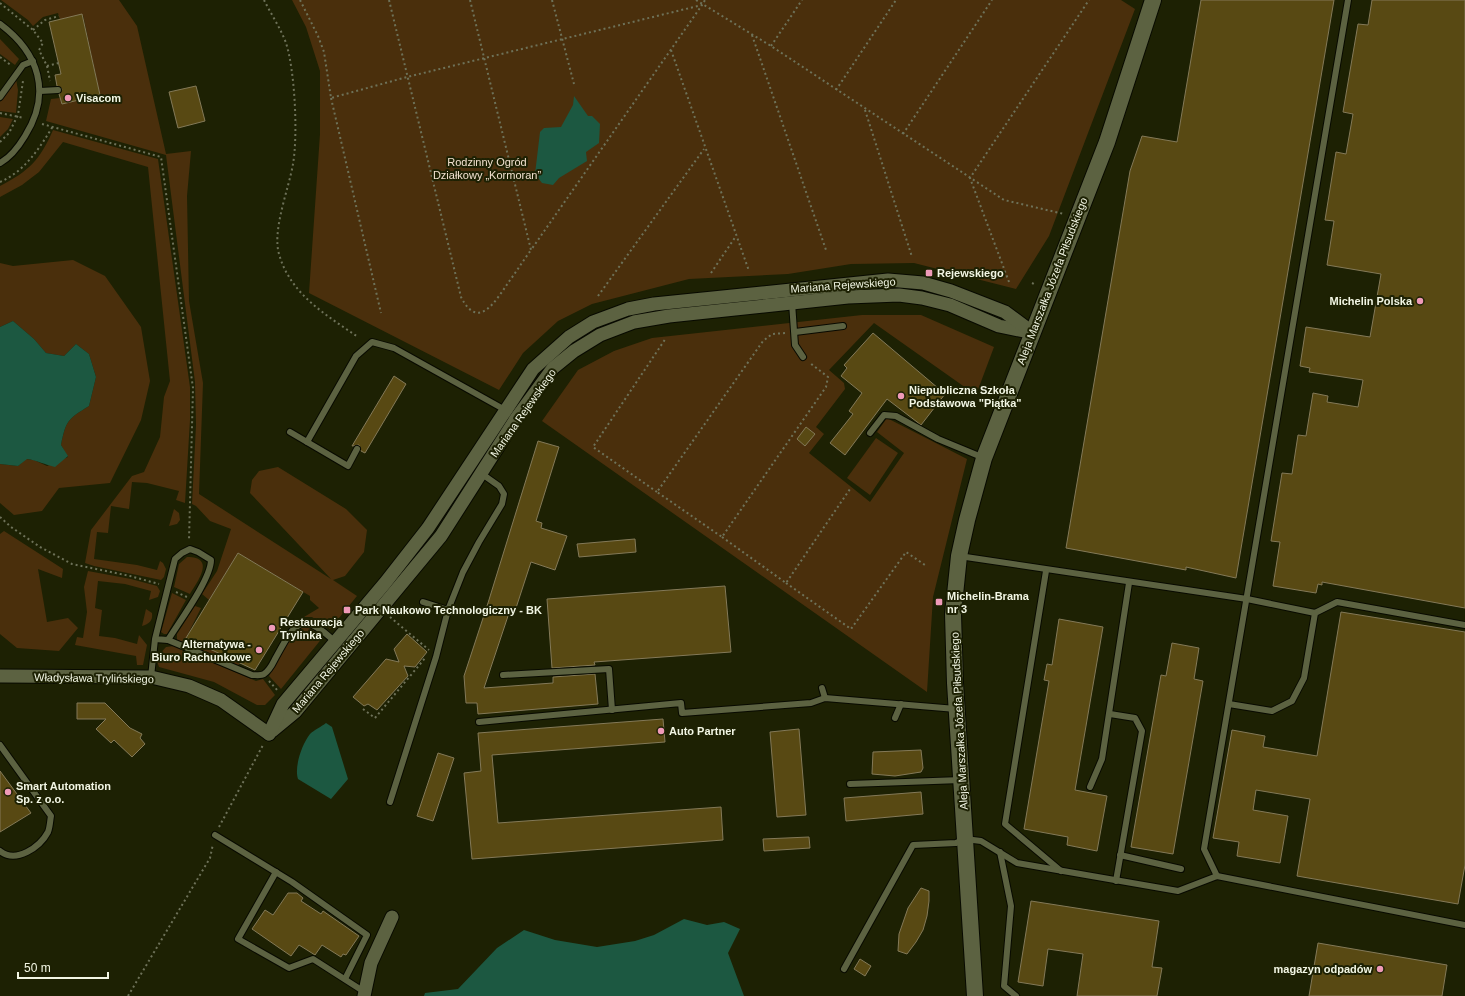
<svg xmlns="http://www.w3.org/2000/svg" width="1465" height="996" font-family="Helvetica,sans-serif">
	<rect width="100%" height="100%" fill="#1d2103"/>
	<!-- green -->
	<g fill="#4a2f0c">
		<path d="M1,0H119L137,26L166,154L191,151L187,196L189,301L203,383L199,494L331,579L250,493L252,480L259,471L278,467L346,509L367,530L364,552L345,576L333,580L357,596L330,629L312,617H304L319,608L310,600V596L238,553L209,600L202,594L217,571L231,529L210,521L196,506L192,504L196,425L195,382L166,155L46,121L51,99L60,98L62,104L100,95L83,15L60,20L58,13L43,17L33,26L28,20Z"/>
		<path d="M292,0H1121L1135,9L1049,236L1016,289L914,263L851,264L788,274L689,279L592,304L558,321L523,353L499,390L309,293L320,134V71L306,27Z"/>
		<path d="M0,39L19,59L15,65L0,54Z"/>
		<path d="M16,79L18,90L16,113L0,111V102Z"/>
		<path d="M0,117L13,119L8,129L0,137Z"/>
		<path d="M53,130L158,159L190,387V420L185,503L176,500L179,491L147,483L132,482L129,509L111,506L108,533L97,532L94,559L137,565L157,570L160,561L163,563L166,569L164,577L161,580L94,566L85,563L91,530L132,476L144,472L160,437L164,397L170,381L148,167L63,142L39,172L22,185L0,197V186C29,171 40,160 53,130Z"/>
		<path d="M73,260L105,276L141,327L150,381L141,420L110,483L59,488L42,511L14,515L0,503V464L18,466L26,459L34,460L47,466L68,457L61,445C66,420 68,419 89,406L96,377L89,354L76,344L64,356L46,353L34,339L13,321L0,327V263L13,266Z"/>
		<path d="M862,315H921L994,347L976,395L874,323L829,370L844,383L845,389L816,427L824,434L809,453L870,502L904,453L877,432L887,418L967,459L933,597L927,692L542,421L578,370L614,351L652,338Z"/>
		<path d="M876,438L898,453L870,495L847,478Z"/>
		<path d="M174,509L179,513L180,520L177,524L169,526Z"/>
		<path d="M4,531L63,569L62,578L38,569L47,622L68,618L78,628L59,651L17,648L0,634V534Z"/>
		<path d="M187,557C216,557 198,581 190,594L174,587L179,564Z"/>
		<path d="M88,571L131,579L157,586L160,591L158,597L149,600L151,591L125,584L98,581L95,608L102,610L99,636L115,638L137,644L139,635L147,645L143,665H137L136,656L75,645L77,637L83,638L87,612L84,587Z"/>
		<path d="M172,593L186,600L167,634H164L161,632Z"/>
		<path d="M195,606L201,608L186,638L240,662L238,666L177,640V634Z"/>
		<path d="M146,609L152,613C153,621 149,624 142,626Z"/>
		<path d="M309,627L323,637L281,689L269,676L294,632L301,628Z"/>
		<path d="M174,646L256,681L263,679L275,695L265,705H257L214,682L159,667L156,658L166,647Z"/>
	</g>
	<!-- water -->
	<g fill="#1c5841">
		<path d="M574,96L588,116H592L600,124L599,143L586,152L587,161L559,178L553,185L542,183L535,174L540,132L544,128L561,127L573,105Z"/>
		<path d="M13,321L34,339L46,353L64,356L76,344L89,354L96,377L89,406C68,419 66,420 61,445L68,456L55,467C45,465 37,460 27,459L18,466L0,464V327Z"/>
		<path d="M326,723L332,727L348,779L331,799L298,779C294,767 302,744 310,734C314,730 321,727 326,723Z"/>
		<path d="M684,919L707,925L724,922L740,929L728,953L744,996H424L425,993L458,989L497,948L524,930L555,940L597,947L635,941L654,935Z"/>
	</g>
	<!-- building -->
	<g fill="#584913" stroke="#837958">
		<path d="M1201,0H1334L1236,578L1186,567V570L1066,548L1130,171L1142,136L1177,142Z"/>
		<path d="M1372,0H1465V608L1322,582V585L1318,584L1316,593L1273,586L1280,542L1271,541L1282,473L1292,474L1298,435L1306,436L1313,393L1328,396L1327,402L1358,407L1363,380L1309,372L1310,368L1300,366L1306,327L1370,337L1381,274L1327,265L1334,221L1325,220L1336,152L1346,154L1353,114L1343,112L1358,24L1368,25Z"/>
		<path d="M82,14L100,95L62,104L59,94L62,89L57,86L55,75L61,74L49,22Z"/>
		<path d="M196,86L205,121L178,128L169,92Z"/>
		<path d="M873,333L945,394L921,425L887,399L845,455L830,443L853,414L849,411L862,393L841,376L847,368L844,365Z"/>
		<path d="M394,376L406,384L365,453L361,451L359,445L352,446Z"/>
		<path d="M806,427L815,434L805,446L797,439Z"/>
		<path d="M538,441L559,447L536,521L542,523L541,528L567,536L555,570L531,562L515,611L510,610L484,688L553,683V677L595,674L598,704L478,714L477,703H466L464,676L488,603Z"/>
		<path d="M635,539L636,552L579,557L577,544Z"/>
		<path d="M238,553L303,592L255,670L186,638Z"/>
		<path d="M725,586L731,652L594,662L595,665L552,668L547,599Z"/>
		<path d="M1341,612L1465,632V865L1458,904L1297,876L1310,799L1256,790L1253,810L1288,816L1280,863L1237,856L1239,842L1213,838L1232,730L1265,736L1263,747L1317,756Z"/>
		<path d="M1059,619L1103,627L1075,790L1107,796L1097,851L1067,845L1068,837L1024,829L1049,681L1044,680L1047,664L1052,665Z"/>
		<path d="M407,634L427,652L415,667L404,666L408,676L377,710L368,704L364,706L353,697L386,659L399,662L394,649Z"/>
		<path d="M1172,643L1199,648L1194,679L1203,681L1173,854L1131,847L1161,675L1166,676Z"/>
		<path d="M77,703H105L130,728L142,734L140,738L145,744L132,757L114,740L111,743L96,729L106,719H77Z"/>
		<path d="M663,719L665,742L492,755L498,823L721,807L723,840L472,859L464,773L481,771L478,733Z"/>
		<path d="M799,729L806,815L777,817L770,732Z"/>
		<path d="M921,750L923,768L921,772L895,776L872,774L873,752Z"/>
		<path d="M438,753L454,758L433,821L417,816Z"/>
		<path d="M0,771L31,813L0,832Z"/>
		<path d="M921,792L923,814L846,821L844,798Z"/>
		<path d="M809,837L810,848L764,851L763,839Z"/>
		<path d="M921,888L929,891V901L927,916L923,930L916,942L907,954L898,951L899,934L908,908Z"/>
		<path d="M288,893H297L303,898L301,901L321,914L323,911L359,936L346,955L343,954L341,957L322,945L315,955L299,945L291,956L252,929L265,910L273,915Z"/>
		<path d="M1031,901L1159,921L1152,967L1162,968L1157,996H1077L1083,954L1048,949L1043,986L1018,982Z"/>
		<path d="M1318,943L1447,965L1442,996H1309Z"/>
		<path d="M860,959L871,966L865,976L854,969Z"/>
	</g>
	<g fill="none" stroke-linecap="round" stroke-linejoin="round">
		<defs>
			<g id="service">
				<path d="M0,24C39,53 52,93 25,136C19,146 11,157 0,163"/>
				<path d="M40,91L58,90"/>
				<path d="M0,97L23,65L33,61"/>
				<path d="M792,303L795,345L803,357"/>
				<path d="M795,332L843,326"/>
				<path d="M290,432L348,466L357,449"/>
				<path d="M870,433L884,415L896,416L938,439L984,458"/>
				<path d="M307,442L356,356L372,342L394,348L507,411"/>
				<path d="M959,556L1247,599L1315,613L1337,602L1465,625"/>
				<path d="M1046,571L1005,824L1061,871"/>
				<path d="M423,602L448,610"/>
				<path d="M168,640L252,675C256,675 261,676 264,674C270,670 272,665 275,659C294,625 300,608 335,642"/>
				<path d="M503,675L609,669L612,710"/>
				<path d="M151,677L155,639L175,559L182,553L190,549L198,552L211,560C211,579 179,622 168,640L155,639"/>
				<path d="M822,688L825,698"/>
				<path d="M1229,704L1272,711L1292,701L1304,678L1315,613"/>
				<path d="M1110,714L1135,718L1142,731L1116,881"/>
				<path d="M895,718L901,704"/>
				<path d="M479,722L681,703L682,713L811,703L825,698L956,709"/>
				<path d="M0,745L51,816C50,821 50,827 48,832C40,847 16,864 0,851"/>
				<path d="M850,784L961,780"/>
				<path d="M1090,787L1102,759L1129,583"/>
				<path d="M390,802L436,657L448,610L463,572L479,542L502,504L504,494L499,486L482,474"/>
				<path d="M215,835L292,882L367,935L345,979"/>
				<path d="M1000,852L1011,906L1004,986L1016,996"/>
				<path d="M1120,855L1181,869"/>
				<path d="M276,872L238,939L289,968L313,959L363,991"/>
				<path d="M1217,876L1204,849L1348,0"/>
				<path d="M844,969L913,845L956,843L965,839L981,841L1017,863L1178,891L1217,876L1465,925"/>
			</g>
			<g id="minor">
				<path d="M0,676L151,677L189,686L221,700L269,734"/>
				<path d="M272,731L295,712L441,536L517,417L553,368L574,351L600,335L634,322L669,316L848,297L899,295L922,298L950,305L999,326L1029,332"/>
				<path d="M269,734L283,704L385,583L428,528L533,369L569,337L593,322L628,309L654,304L888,280L923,283L951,291L1005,312L1032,332"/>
				<path d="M364,996L371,963L392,917"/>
			</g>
			<path id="tertiary" d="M975,996L955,683L953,614L959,556L967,520L984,458L1107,142L1153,0"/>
		</defs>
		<!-- service casing -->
		<use href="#service" stroke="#080a00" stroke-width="8"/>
		<!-- minor casing -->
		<use href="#minor" stroke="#080a00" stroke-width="15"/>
		<!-- tertiary casing -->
		<use href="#tertiary" stroke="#080a00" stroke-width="18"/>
		<!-- path -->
		<g stroke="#6e7259" stroke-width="2" stroke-dasharray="2 3" stroke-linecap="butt">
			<path d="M264,0C271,14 281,29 286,43C295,71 298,135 293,164C289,188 272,230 279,254C290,294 326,315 358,337"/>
			<path d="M300,0L318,36L324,52L331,98L407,77L702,5L705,0"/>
			<path d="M389,0L461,297C478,331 495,302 508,283C516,272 523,261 531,250"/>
			<path d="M470,0L531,250L702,5"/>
			<path d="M552,0L574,84"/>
			<path d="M696,0L771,46L1004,200L1064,214"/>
			<path d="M0,3L33,30L43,43L39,50L47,66L50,81"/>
			<path d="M33,30L45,20L59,16"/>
			<path d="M752,35L826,250"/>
			<path d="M771,46L802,0"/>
			<path d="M671,50L749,271"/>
			<path d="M0,57L12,66"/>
			<path d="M47,66L59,63"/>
			<path d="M836,90L896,0"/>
			<path d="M331,98L381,313"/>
			<path d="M865,110L912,257"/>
			<path d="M0,113L24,118"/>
			<path d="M42,124L161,157L193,388L189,540"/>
			<path d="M903,134L992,0"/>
			<path d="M0,142L9,133L18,115L23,81"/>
			<path d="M0,182C25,171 39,149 53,126"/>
			<path d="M711,273L736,236"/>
			<path d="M1009,282L970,178L1089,0"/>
			<path d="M1032,283L1036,285"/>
			<path d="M598,296L704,149"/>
			<path d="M785,333L772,334L763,341L657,492L722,537L826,387L828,377L810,363"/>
			<path d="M657,492L593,447L666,338"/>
			<path d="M0,517L11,527L40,547L72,564L130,576L159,584"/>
			<path d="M722,537L786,583L850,489"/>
			<path d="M786,583L851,629L906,552L925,565"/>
			<path d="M176,592L187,597"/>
			<path d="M390,617L429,650"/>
			<path d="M269,681L278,691"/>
			<path d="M363,709L375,718L426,657"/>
			<path d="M219,827L263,745"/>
			<path d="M128,996L210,858L213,844"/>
		</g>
		<!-- service -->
		<use href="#service" stroke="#5c6241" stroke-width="6"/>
		<!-- minor -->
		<use href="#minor" stroke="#5c6241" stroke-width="13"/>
		<!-- tertiary -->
		<use href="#tertiary" stroke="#5c6241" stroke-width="16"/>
	</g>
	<!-- markers -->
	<g fill="#ef9ab8" stroke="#1d2103" stroke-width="1.5">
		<circle cx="68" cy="98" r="4"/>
		<rect x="925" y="269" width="8" height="8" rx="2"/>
		<circle cx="1420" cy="301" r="4"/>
		<circle cx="901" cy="396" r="4"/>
		<rect x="935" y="598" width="8" height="8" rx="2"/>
		<rect x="343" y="606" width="8" height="8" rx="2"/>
		<circle cx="272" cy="628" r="4"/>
		<circle cx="259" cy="650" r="4"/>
		<circle cx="661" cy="731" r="4"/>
		<circle cx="8" cy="792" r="4"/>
		<circle cx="1380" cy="969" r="4"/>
	</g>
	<g text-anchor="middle" stroke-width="4" stroke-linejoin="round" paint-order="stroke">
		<!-- poi labels -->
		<g font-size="11" font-weight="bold" fill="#f2f6e4" stroke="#1d2103" text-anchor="start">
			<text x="76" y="102">Visacom</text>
			<text x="937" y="277">Rejewskiego</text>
			<text x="1412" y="305" text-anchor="end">Michelin Polska</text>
			<text x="909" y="394">Niepubliczna Szkoła<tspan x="909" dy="13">Podstawowa "Piątka"</tspan></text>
			<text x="947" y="600">Michelin-Brama<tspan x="947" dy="13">nr 3</tspan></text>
			<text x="355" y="614">Park Naukowo Technologiczny - BK</text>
			<text x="280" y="626">Restauracja<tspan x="280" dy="13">Trylinka</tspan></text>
			<text x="251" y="648" text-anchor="end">Alternatywa -<tspan x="251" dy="13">Biuro Rachunkowe</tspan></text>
			<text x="669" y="735">Auto Partner</text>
			<text x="16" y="790">Smart Automation<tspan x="16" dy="13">Sp. z o.o.</tspan></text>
			<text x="1372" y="973" text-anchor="end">magazyn odpadów</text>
		</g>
		<!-- park labels -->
		<g font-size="11" fill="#f2e1cf" stroke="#1d2103">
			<text x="487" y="166">Rodzinny Ogród<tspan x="487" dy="13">Działkowy „Kormoran”</tspan></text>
		</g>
		<!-- street labels -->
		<g font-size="11" fill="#f2f6e4" stroke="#1d2103">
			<text transform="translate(1052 281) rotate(-69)" y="4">Aleja Marszałka Józefa Piłsudskiego</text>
			<text transform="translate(843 285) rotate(-4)" y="4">Mariana Rejewskiego</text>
			<text transform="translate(523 413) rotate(-55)" y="4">Mariana Rejewskiego</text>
			<text transform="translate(328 671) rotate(-50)" y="4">Mariana Rejewskiego</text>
			<text transform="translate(94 678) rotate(1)" y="4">Władysława Trylińskiego</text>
			<text transform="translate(959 721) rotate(-93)" y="4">Aleja Marszałka Józefa Piłsudskiego</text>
		</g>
	</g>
	<!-- scale -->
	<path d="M18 972v6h90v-6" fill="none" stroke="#f2f6e4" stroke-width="2"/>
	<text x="24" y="972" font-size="12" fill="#f2f6e4" stroke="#1d2103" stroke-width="3" paint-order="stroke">50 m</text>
</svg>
